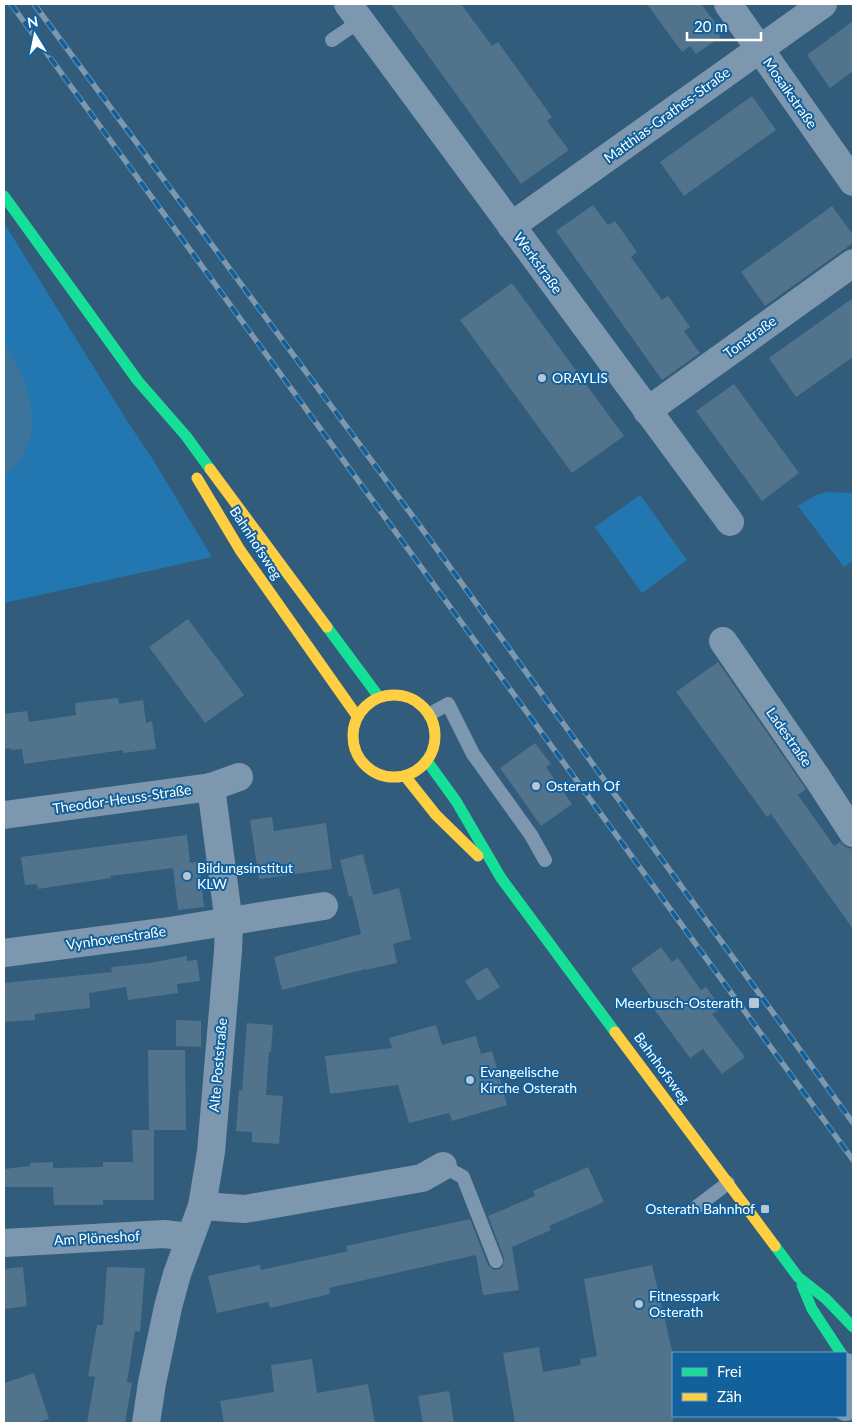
<svg xmlns="http://www.w3.org/2000/svg" width="857" height="1427" font-family="Lato,sans-serif">
	<rect width="100%" height="100%" fill="#325c7c"/>
	<!-- green -->
	<g fill="#2377b1">
		<path d="M4,223L129,424L150,455L212,557L4,603Z"/>
		<path d="M826,492L853,493V561L844,567L798,506L816,495Z"/>
		<path d="M640,495L687,560L642,593L595,527Z"/>
	</g>
	<!-- water -->
	<path fill="#3c749c" d="M4,343C22,368 36,404 31,436C28,452 15,467 4,478Z"/>
	<!-- building -->
	<g fill="#51738c">
		<path d="M391,4H461L492,46L498,42L552,117L547,121L569,150L521,184Z"/>
		<path d="M647,4H701L718,26L715,28L721,37L696,54L690,46L682,52Z"/>
		<path d="M853,21V71L830,88L807,55Z"/>
		<path d="M752,96L776,130L684,196L660,162Z"/>
		<path d="M593,205L608,225L615,221L637,252L631,257L662,300L668,296L690,327L684,331L700,353L662,380L556,231Z"/>
		<path d="M832,206L853,235V243L765,306L741,272Z"/>
		<path d="M512,283L624,436L572,473L460,320Z"/>
		<path d="M853,298V357L796,397L769,358Z"/>
		<path d="M734,384L799,473L762,501L696,411Z"/>
		<path d="M188,619L244,695L205,723L149,647Z"/>
		<path d="M718,662L806,789L798,795L834,846L840,842L845,847L853,849V929L771,814L767,817L676,692Z"/>
		<path d="M118,698L119,704L143,700L146,723L152,721L156,749L123,753V750L24,764L22,749L11,750V748L4,749V714L27,711L29,722L76,715L75,703Z"/>
		<path d="M535,743L551,764L546,767L572,804L541,826L500,768Z"/>
		<path d="M272,817L274,831L326,823L332,869L259,879L250,820Z"/>
		<path d="M187,835L190,863L199,861L204,907L178,910L173,868L110,876L111,878L38,889L37,884L25,885L21,857Z"/>
		<path d="M363,854L373,895L399,888L411,939L393,944L397,963L366,970V969L282,990L274,957L361,934L352,896L349,897L340,860Z"/>
		<path d="M661,947L672,962L678,958L701,990L706,987L721,1008L712,1014L745,1057L722,1074L703,1049L690,1058L648,1001L652,998L631,969Z"/>
		<path d="M187,956V961L197,960L200,981L177,984L178,993L128,1000L126,987L89,993L90,1008L35,1014V1020L4,1022V983L112,972L111,967L149,963Z"/>
		<path d="M487,967L500,987L478,1001L465,981Z"/>
		<path d="M176,1020L201,1021V1047L176,1046Z"/>
		<path d="M247,1023L273,1025L271,1052H269L266,1095L283,1096L279,1144L252,1142V1132L236,1131L239,1090H242Z"/>
		<path d="M436,1025L442,1045L476,1036L481,1054L492,1051L507,1105L452,1121L449,1113L409,1123L398,1085L330,1094L325,1056L392,1048L389,1038Z"/>
		<path d="M148,1050H185L186,1130H149Z"/>
		<path d="M132,1130H154V1200H103V1205H54L53,1187H4V1169L30,1166V1163L53,1162V1168L103,1167V1162H133Z"/>
		<path d="M588,1167L604,1202L549,1226L551,1230L512,1247L519,1290L483,1295L476,1255L329,1288L330,1294L270,1308L268,1302L217,1313L208,1276L260,1265L261,1270L348,1251L346,1246L470,1219L488,1265L494,1270L500,1269L503,1266L504,1258L488,1216L535,1196L533,1191Z"/>
		<path d="M652,1265L673,1355V1423H515L503,1353L539,1347L543,1372L581,1365L580,1359L597,1356L584,1279Z"/>
		<path d="M23,1267L27,1306L4,1309V1269Z"/>
		<path d="M107,1267L145,1268L140,1332L135,1331L127,1382L132,1383L125,1423H87L95,1377L88,1376L97,1325H103Z"/>
		<path d="M312,1359L317,1393L368,1384L375,1423H224L220,1401L274,1392L271,1365Z"/>
		<path d="M34,1373L49,1419L36,1423H4V1383Z"/>
		<path d="M449,1391L454,1423H423L418,1396Z"/>
	</g>
	<g fill="none" stroke-linecap="round" stroke-linejoin="round">
		<!-- lane -->
		<g stroke="#7d98ae" stroke-width="14">
			<path d="M332,40L360,21"/>
			<path d="M430,714L448,704L473,754L531,835L545,860"/>
			<path d="M443,1166L463,1177L496,1261"/>
			<path d="M695,1208L728,1183"/>
		</g>
		<!-- street -->
		<g stroke="#7d98ae" stroke-width="28">
			<path d="M348,4L730,522"/>
			<path d="M728,4L853,182"/>
			<path d="M511,226L823,4"/>
			<path d="M647,411L853,263"/>
			<path d="M723,641L818,779L853,833"/>
			<path d="M4,815L211,787L239,777"/>
			<path d="M4,953L163,932L324,906"/>
			<path d="M202,1206L245,1209L422,1178L443,1166"/>
			<path d="M4,1243L164,1234L190,1237"/>
			<path d="M846,1367C849,1381 850,1393 846,1407"/>
			<path d="M146,1423L152,1383L168,1307L177,1274L202,1206L211,1152L228,951L229,923L211,787"/>
		</g>
		<!-- fast -->
		<g stroke="#16e098" stroke-width="11">
			<path d="M4,196L138,381L186,436L210,469"/>
			<path d="M327,627L379,697"/>
			<path d="M427,761L456,801L501,878L615,1032"/>
			<path d="M775,1246L798,1277L826,1299L853,1327"/>
			<path d="M802,1285L812,1309L841,1353"/>
		</g>
		<!-- slow -->
		<g stroke="#ffcf43" stroke-width="11">
			<path d="M210,469L327,627"/>
			<path d="M197,478L240,550L357,716"/>
			<circle cx="394" cy="736" r="41"/>
			<path d="M405,776L436,815L478,856"/>
			<path d="M615,1032L775,1246"/>
		</g>
		<defs>
			<g id="rail">
				<path d="M11,4L853,1160"/>
				<path d="M34,4L431,541L853,1123"/>
			</g>
		</defs>
		<!-- rail casing -->
		<use href="#rail" stroke="#7d98ac" stroke-width="5.5"/>
		<!-- rail -->
		<use href="#rail" stroke="#12619c" stroke-width="4" stroke-dasharray="11" stroke-linecap="butt"/>
	</g>
	<!-- markers -->
	<g fill="#b7c6d1" stroke="#12619c" stroke-width="2">
		<circle cx="542" cy="378" r="5"/>
		<circle cx="536" cy="786" r="5"/>
		<circle cx="187" cy="876" r="5"/>
		<rect x="748" y="997" width="12" height="12" rx="2.5"/>
		<circle cx="470" cy="1080" r="5"/>
		<rect x="760" y="1204" width="10" height="10" rx="2.5"/>
		<circle cx="639" cy="1304" r="5"/>
	</g>
	<g text-anchor="middle" stroke-width="4" stroke-linejoin="round" paint-order="stroke">
		<!-- street labels -->
		<g font-size="14" fill="#fff" stroke="#12619c">
			<text transform="translate(790 93) rotate(55)" y="5">Mosaikstraße</text>
			<text transform="translate(667 115) rotate(-36)" y="5">Matthias-Grathes-Straße</text>
			<text transform="translate(538 263) rotate(54)" y="5">Werkstraße</text>
			<text transform="translate(750 337) rotate(-36)" y="5">Tonstraße</text>
			<text transform="translate(256 543) rotate(57)" y="5">Bahnhofsweg</text>
			<text transform="translate(789 737) rotate(55)" y="5">Ladestraße</text>
			<text transform="translate(122 799) rotate(-8)" y="5">Theodor-Heuss-Straße</text>
			<text transform="translate(116 938) rotate(-8)" y="5">Vynhovenstraße</text>
			<text transform="translate(218 1065) rotate(-85)" y="5">Alte Poststraße</text>
			<text transform="translate(662 1068) rotate(54)" y="5">Bahnhofsweg</text>
			<text transform="translate(97 1238) rotate(-3)" y="5">Am Plöneshof</text>
		</g>
		<!-- poi labels -->
		<g font-size="14" fill="#fff" stroke="#12619c" text-anchor="start">
			<text x="552" y="383">ORAYLIS</text>
			<text x="546" y="791">Osterath Of</text>
			<text x="197" y="873">Bildungsinstitut<tspan x="197" dy="16">KLW</tspan></text>
			<text x="743" y="1008" text-anchor="end">Meerbusch-Osterath</text>
			<text x="480" y="1077">Evangelische<tspan x="480" dy="16">Kirche Osterath</tspan></text>
			<text x="755" y="1214" text-anchor="end">Osterath Bahnhof</text>
			<text x="649" y="1301">Fitnesspark<tspan x="649" dy="16">Osterath</tspan></text>
		</g>
	</g>
	<!-- border -->
	<rect width="857" height="1427" fill="none" stroke="#ffffff" stroke-width="10"/>
	<!-- legend -->
	<rect x="672" y="1352" width="175" height="65" fill="#12619c" stroke="#71a0c4"/>
	<rect x="682" y="1368" width="25" height="8" fill="#16e098" stroke="#71a0c4"/>
	<text x="717" y="1377" font-size="15" fill="#ffffff">Frei</text>
	<rect x="682" y="1393" width="25" height="8" fill="#ffcf43" stroke="#71a0c4"/>
	<text x="717" y="1402" font-size="15" fill="#ffffff">Zäh</text>
	<!-- north arrow -->
	<g transform="translate(35 35) rotate(350)" stroke="#12619c" stroke-width="4" paint-order="stroke">
	<path d="M0-4L9 19L0 12L-9 19Z" fill="#ffffff"/>
	<text y="-8" font-size="14" font-weight="bold" text-anchor="middle" fill="#ffffff">N</text>
	</g>
	<!-- scale -->
	<path d="M687 32v8h74v-8" fill="none" stroke="#ffffff" stroke-width="2.5"/>
	<text x="694" y="32" font-size="15" fill="#ffffff" stroke="#12619c" stroke-width="4" paint-order="stroke">20 m</text>
</svg>
